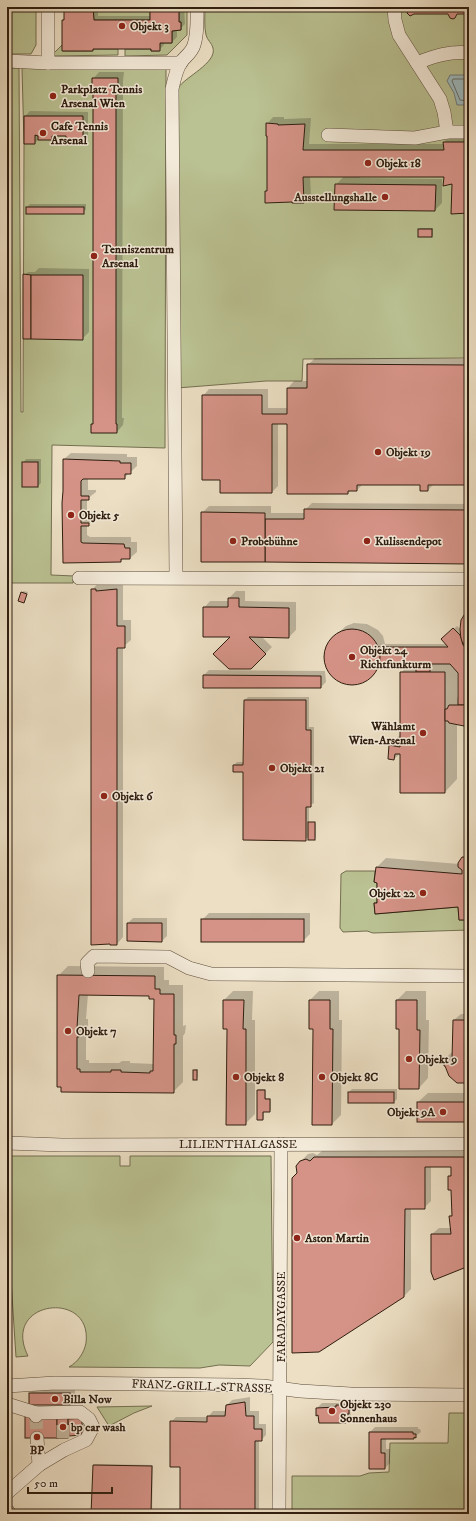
<svg xmlns="http://www.w3.org/2000/svg" width="476" height="1521" font-family="'IM FELL DW Pica',serif">
	<rect width="100%" height="100%" fill="#ecdfc4"/>
	<filter id="stains"><feTurbulence type="fractalNoise" baseFrequency=".005" numOctaves="4"/><feColorMatrix values="0 0 0 0 .2 0 0 0 0 .09 0 0 0 0 .02 0 0 0 .5 -.17"/></filter>
	<radialGradient id="worn" r=".72"><stop offset=".6" stop-color="#630" stop-opacity="0"/><stop offset="1" stop-color="#630" stop-opacity=".3"/></radialGradient>
	<!-- green -->
	<g fill="#bac192" stroke="#746f50">
		<path d="M7,7H36V45L31,54H7Z"/>
		<path d="M93,7H150V20H94Z"/>
		<path d="M179,7H187V35L167,55L125,56V49H151V51H159L160,43H172V31L181,30V22H179Z"/>
		<path d="M205,7H469V358L303,359L302,381H266L177,388L178,88C185,77 217,63 213,48C212,43 207,40 206,35C204,27 205,15 205,7Z"/>
		<path d="M62,45L63,51H92L93,49H118V55L53,56V54Z"/>
		<path d="M7,68H19L21,412H23L24,144L22,68L166,69L165,448L52,445L51,575L74,576L73,583H7Z"/>
		<path d="M346,871H375L374,882L377,883V903H374L375,914L458,907L459,920H468L469,907V930L373,933L367,931L343,932L340,928L341,874Z"/>
		<path d="M7,1156H120V1166H130V1156H271L273,1342L250,1366L219,1365L200,1368L69,1367C78,1362 84,1353 86,1343C93,1289 0,1300 28,1356L16,1357L7,1218Z"/>
		<path d="M152,1406L134,1413L109,1426L97,1407Z"/>
		<path d="M449,1413H469V1514H292V1476H360L369,1473L389,1472L390,1443H448Z"/>
	</g>
	<!-- water -->
	<path fill="#9dbabf" stroke="#717b79" d="M450,75H469V105H457L454,93L447,81Z"/>
	<!-- shadow -->
	<g fill="#0003" fill-rule="evenodd">
		<path d="M65,7H98V16H151V7H184L185,24L180,29H177V37L172,42H164V45L159,50L152,48H95L92,50L63,20L65,18Z"/>
		<path d="M99,72H124L123,81L122,418H124L123,425L117,432L92,424L94,423V87L93,79Z"/>
		<path d="M30,111L88,112V138L83,143L67,135H56L52,139H39L35,143H25V116Z"/>
		<path d="M273,117H284V119L311,118L309,144H444V142L451,135L469,136V213L453,183L445,176H360V178L442,179V203L435,210L336,185L344,176H310L311,196L304,202H293L266,191L268,190L267,124Z"/>
		<path d="M30,204H86V209L83,213L27,207Z"/>
		<path d="M420,228H433V235L432,236H419V229Z"/>
		<path d="M39,268L89,269V332L82,339L24,275L28,272H35Z"/>
		<path d="M315,358L469,359V484H434L428,490L421,484H363L357,490H351L348,493L288,423H278V486L272,492L221,479L203,396L209,389H268V408H288V388L294,381H308V365Z"/>
		<path d="M71,453L127,454V457H137V466L124,478H88V490H96V492L87,499V517H95V519L87,525V535L90,537H131V542H137V552L130,558H123L121,561L64,562V459Z"/>
		<path d="M26,459H41V483L38,486H23V463Z"/>
		<path d="M312,503L469,504V563L202,513L209,506H271V513H305V510Z"/>
		<path d="M98,583H123V620H131V640L123,647V937L117,944L92,590Z"/>
		<path d="M23,591L28,592L25,601L19,600Z"/>
		<path d="M236,591H245V601L296,602V630L289,637L261,636L272,647L251,668L232,636L204,608L210,601H229V598Z"/>
		<path d="M469,610V722L464,725L457,724V779L445,792L401,753L394,759L389,758L390,745L401,734V673L410,663L382,664L373,674L363,682L351,685L343,683L335,679L327,669L325,661L326,649L329,641L337,634L346,626L354,623L367,624L378,630L383,636L385,644H447L443,639L457,626L461,630ZM457,670L459,672V696L457,698Z"/>
		<path d="M209,670L325,671L326,682L321,687L204,675Z"/>
		<path d="M248,697H309V727H314V803L309,806V823H316V837L315,839L309,836L305,840L244,771H234V765L237,762H244L245,700Z"/>
		<path d="M469,852V918L468,919L459,906L375,903L378,901L377,867L386,858L459,864Z"/>
		<path d="M209,913H310V934L303,941L202,920Z"/>
		<path d="M133,918H167V936L162,941L128,923Z"/>
		<path d="M68,966L164,967V980H169V985H183V1026L186,1025L185,1033L183,1036V1082L173,1092L62,1091L58,976ZM88,994L150,995L155,998L154,1064L130,1063V1061H122L119,1063H89V1060H86V1029L88,1027V1019H86Z"/>
		<path d="M233,991H253L252,1020H255V1114L245,1124L224,1000Z"/>
		<path d="M319,991H339V1020H342L341,1115L332,1124L310,1000Z"/>
		<path d="M406,991H426V1020H429L428,1078L419,1088L397,1000Z"/>
		<path d="M461,1014H469V1082L445,1065V1059L452,1052H454V1020Z"/>
		<path d="M195,1069H198V1077L196,1079L194,1070Z"/>
		<path d="M259,1089H266V1098H271V1110L264,1111V1118L263,1119H258V1090Z"/>
		<path d="M352,1089H397V1099L394,1102L349,1092Z"/>
		<path d="M428,1093H469V1121L418,1102Z"/>
		<path d="M322,1151H469V1265L432,1234L439,1228H452L450,1216L453,1214L452,1189L449,1177L452,1173V1166H431V1201L424,1208H411V1289L404,1296L298,1173L301,1161L308,1154L313,1153L317,1155Z"/>
		<path d="M35,1388H75V1399L70,1404L30,1393Z"/>
		<path d="M250,1397V1411H259V1424H266V1435L261,1440H259V1514H181V1466L171,1422L176,1417H208L213,1411H226L227,1405L232,1400Z"/>
		<path d="M342,1400H353V1408L350,1411L351,1417L346,1422L317,1415V1408L322,1403H340Z"/>
		<path d="M60,1415L84,1416L85,1431L82,1434L70,1435L68,1437H26Z"/>
		<path d="M375,1427H418V1429H420L421,1432L413,1438H386V1449H390V1463L385,1468H370V1432Z"/>
		<path d="M95,1464L153,1465L152,1514H92L94,1465Z"/>
	</g>
	<g fill="none" stroke-linecap="round" stroke-linejoin="round">
		<!-- shore -->
		<path stroke="#666c67" stroke-width="1" d="M469,79H453L452,81L460,100L469,101"/>
	</g>
	<!-- building -->
	<g fill="#d59387" stroke="#2f1d0f" fill-rule="evenodd">
		<path d="M64,7H93L94,20H150V7H179V22H181V30L172,31V43H160V51H151V49H93V51H62V20H64Z"/>
		<path d="M409,7H469V14H457L455,18L453,19L450,18L448,14H414L410,16L407,13Z"/>
		<path d="M92,78H118V88H116V424H117V433H91V424H93V88H92Z"/>
		<path d="M24,116H83V144H66V136H52V140H38V136L35,135V144H24Z"/>
		<path d="M266,123L278,124V125L305,124L303,150H444L443,142H469V213L451,214L452,184L443,186L444,177H303L304,203H292V202L265,203V191H267V136H266Z"/>
		<path d="M335,184L436,185L435,211L334,210Z"/>
		<rect x="26" y="207" width="58" height="7"/>
		<rect x="418" y="229" width="14" height="8"/>
		<path d="M23,274L31,275V339H23Z"/>
		<path d="M31,275H83V340L31,339Z"/>
		<path d="M307,364L469,365V485H428V491H420V485H357V491H348V494H287V424H272V493H220V480H202V395H262V414H287V388H307Z"/>
		<path d="M63,459L120,461V463H131V474H125V479H83L81,481V496H89V500H81V523H89V526H81V542L83,543L124,544L125,548H130V559H121V562L63,563L62,503L63,491Z"/>
		<rect x="22" y="462" width="16" height="25"/>
		<path d="M304,509L469,510V564L265,562V519H304Z"/>
		<path d="M201,512L265,513V562H201Z"/>
		<path d="M91,589H96V591L117,589V626H125V648H117V945H110V944L91,945Z"/>
		<path d="M21,592L27,594L24,603L18,601Z"/>
		<path d="M228,598H239V607L289,608V638L249,637L266,654L251,669H229L213,654L230,637H203V607H228Z"/>
		<path d="M469,607V652L461,640L460,629L461,620Z"/>
		<path d="M453,628L460,635L463,645L469,652V705H458V673L450,664H430V672H416V664L368,665V647H448L441,639Z"/>
		<circle cx="352" cy="657" r="28"/>
		<path d="M400,672H445V793H400V754H395L394,760L388,759L389,745L400,747Z"/>
		<path d="M203,675L321,676V688H203Z"/>
		<path d="M244,700H306V730H311V807H306V841L243,840V772H233V765H243Z"/>
		<path d="M449,705H469V723H465L464,726L449,723L448,721H445V709H447Z"/>
		<path d="M465,734H469V742L466,743Z"/>
		<rect x="308" y="822" width="7" height="18"/>
		<path d="M462,857H466L469,860L468,920H459L458,907L375,914L374,903H377V883L374,882L376,867L462,874V870L458,867V863Z"/>
		<rect x="201" y="919" width="103" height="23"/>
		<path d="M127,923H162V942L127,941Z"/>
		<path d="M57,975L155,976V989H160V994H174V1035H176V1044H174V1093L61,1092V1087H57ZM79,995L149,996V999H154L153,1071H150V1073L121,1072V1070H111V1072H80V1069H77V1037H79V1028H77Z"/>
		<path d="M223,1000H244L243,1029H246V1125H226L227,1029H223Z"/>
		<path d="M309,1000H330V1029H333L332,1125H312L313,1029H309Z"/>
		<path d="M396,1000H417V1030H420L419,1089H399V1029H396Z"/>
		<path d="M453,1020H469V1083H457L449,1076L445,1066H444V1059H452Z"/>
		<rect x="193" y="1070" width="4" height="10"/>
		<path d="M257,1090H265V1099H270V1112H263V1120H257Z"/>
		<rect x="348" y="1092" width="46" height="11"/>
		<rect x="417" y="1102" width="52" height="20"/>
		<path d="M314,1157H469V1266L434,1280L431,1272V1234H451L449,1216H452L451,1190H448V1176H451V1167H425V1209H405L404,1297L319,1352L292,1353V1178L297,1173L296,1166L300,1161L306,1159L310,1161Z"/>
		<rect x="29" y="1393" width="41" height="12"/>
		<path d="M245,1402L246,1416H254V1429H262V1441H255V1514H180V1467H170V1421L207,1422V1416H225L226,1405Z"/>
		<path d="M336,1405H349V1414H346V1423H319L318,1415L316,1416V1408L336,1407Z"/>
		<rect x="25" y="1416" width="32" height="22"/>
		<rect x="57" y="1416" width="11" height="22"/>
		<path d="M82,1418V1435L69,1436L68,1419Z"/>
		<path d="M369,1432H413V1434H416V1438L414,1437V1439H381V1453H385V1469H369Z"/>
		<path d="M93,1465L152,1466L151,1514H91Z"/>
	</g>
	<g fill="none" stroke-linecap="round" stroke-linejoin="round">
		<!-- minor-tunnel -->
		<g stroke="#c6b8a0" stroke-width="13" stroke-dasharray="13 6" stroke-linecap="butt">
			<path d="M36,1416L37,1438"/>
			<path d="M63,1438V1416"/>
		</g>
		<defs>
			<g id="minor">
				<path d="M48,7V63H181"/>
				<path d="M394,7L395,20L399,35L440,99L444,112L447,132H469"/>
				<path d="M7,61L48,63"/>
				<path d="M417,63C434,56 450,51 469,53"/>
				<path d="M328,135L415,138L447,132"/>
				<path d="M176,577L172,89C174,80 176,70 181,62C186,56 192,52 194,45C198,33 197,19 197,7"/>
				<path d="M79,578L469,579"/>
				<path d="M88,971L87,963L94,956L168,957L189,968L211,974L469,976"/>
				<path d="M7,1143L62,1145L469,1144"/>
				<path d="M7,1386L55,1383L236,1385L263,1386L300,1391L351,1394L469,1395"/>
				<path d="M7,1404L36,1413V1416"/>
				<path d="M36,1413L80,1412L89,1419L93,1427L86,1440L64,1450L39,1465"/>
				<path d="M7,1493L39,1465L37,1438"/>
				<path d="M279,1514L281,1144"/>
			</g>
			<path id="major" d="M7,1513V1514"/>
		</defs>
		<!-- minor casing -->
		<use href="#minor" stroke="#5e4e3c" stroke-width="14"/>
		<!-- major casing -->
		<use href="#major" stroke="#2f1d0f" stroke-width="18"/>
		<!-- minor -->
		<use href="#minor" stroke="#f3ead9" stroke-width="13"/>
		<!-- major -->
		<use href="#major" stroke="#ecdfc4" stroke-width="17"/>
	</g>
	<!-- markers -->
	<g fill="#8f2418" stroke="#f3ead9" stroke-width="1.5">
		<circle cx="122" cy="26" r="4"/>
		<circle cx="53" cy="96" r="4"/>
		<circle cx="43" cy="133" r="4"/>
		<circle cx="368" cy="163" r="4"/>
		<circle cx="385" cy="197" r="4"/>
		<circle cx="94" cy="256" r="4"/>
		<circle cx="378" cy="452" r="4"/>
		<circle cx="71" cy="515" r="4"/>
		<circle cx="233" cy="541" r="4"/>
		<circle cx="367" cy="541" r="4"/>
		<circle cx="352" cy="657" r="4"/>
		<circle cx="423" cy="733" r="4"/>
		<circle cx="272" cy="768" r="4"/>
		<circle cx="104" cy="796" r="4"/>
		<circle cx="423" cy="893" r="4"/>
		<circle cx="68" cy="1031" r="4"/>
		<circle cx="409" cy="1059" r="4"/>
		<circle cx="236" cy="1077" r="4"/>
		<circle cx="322" cy="1077" r="4"/>
		<circle cx="443" cy="1112" r="4"/>
		<circle cx="297" cy="1238" r="4"/>
		<circle cx="55" cy="1399" r="4"/>
		<circle cx="332" cy="1411" r="4"/>
		<circle cx="63" cy="1427" r="4"/>
		<circle cx="37" cy="1437" r="4"/>
	</g>
	<g text-anchor="middle" stroke-width="3" stroke-linejoin="round" paint-order="stroke">
		<!-- poi labels -->
		<g font-size="12" font-weight="bold" fill="#2f1d0f" stroke="#f3ead9" text-anchor="start">
			<text x="130" y="30">Objekt 3</text>
			<text x="61" y="93">Parkplatz Tennis<tspan x="61" dy="14">Arsenal Wien</tspan></text>
			<text x="51" y="130">Cafe Tennis<tspan x="51" dy="14">Arsenal</tspan></text>
			<text x="376" y="167">Objekt 18</text>
			<text x="377" y="201" text-anchor="end">Ausstellungshalle</text>
			<text x="102" y="253">Tenniszentrum<tspan x="102" dy="14">Arsenal</tspan></text>
			<text x="386" y="456">Objekt 19</text>
			<text x="79" y="519">Objekt 5</text>
			<text x="241" y="545">Probebühne</text>
			<text x="375" y="545">Kulissendepot</text>
			<text x="360" y="654">Objekt 24<tspan x="360" dy="14">Richtfunkturm</tspan></text>
			<text x="415" y="730" text-anchor="end">Wählamt<tspan x="415" dy="14">Wien-Arsenal</tspan></text>
			<text x="280" y="772">Objekt 21</text>
			<text x="112" y="800">Objekt 6</text>
			<text x="415" y="897" text-anchor="end">Objekt 22</text>
			<text x="76" y="1035">Objekt 7</text>
			<text x="417" y="1063">Objekt 9</text>
			<text x="244" y="1081">Objekt 8</text>
			<text x="330" y="1081">Objekt 8C</text>
			<text x="435" y="1116" text-anchor="end">Objekt 9A</text>
			<text x="305" y="1242">Aston Martin</text>
			<text x="63" y="1403">Billa Now</text>
			<text x="340" y="1408">Objekt 230<tspan x="340" dy="14">Sonnenhaus</tspan></text>
			<text x="71" y="1431">bp car wash</text>
			<text x="37" y="1454" text-anchor="middle">BP</text>
		</g>
		<!-- street labels -->
		<g font-size="12" fill="#2f1d0f" stroke="#f3ead9">
			<text x="238" y="1148">LILIENTHALGASSE</text>
			<text transform="translate(281 1317) rotate(-90)" y="4">FARADAYGASSE</text>
			<text transform="translate(202 1386) rotate(2)" y="4">FRANZ-GRILL-STRASSE</text>
		</g>
	</g>
	<!-- margin -->
	<rect width="476" height="1521" fill="none" stroke="#ecdfc4" stroke-width="24"/>
	<rect x="8" y="8" width="460" height="1505" fill="none" stroke="#2f1d0f" stroke-width="2"/>
	<rect x="12" y="12" width="452" height="1497" fill="none" stroke="#2f1d0f"/>
	<!-- scale -->
	<path d="M28 1487v6h84v-6" fill="none" stroke="#2f1d0f" stroke-width="2"/>
	<text x="34" y="1487" font-size="12" fill="#2f1d0f" stroke="#f3ead9" stroke-width="3" paint-order="stroke">50 m</text>
	<rect width="100%" height="100%" filter="url(#stains)"/>
	<rect width="100%" height="100%" fill="url(#worn)"/>
</svg>
